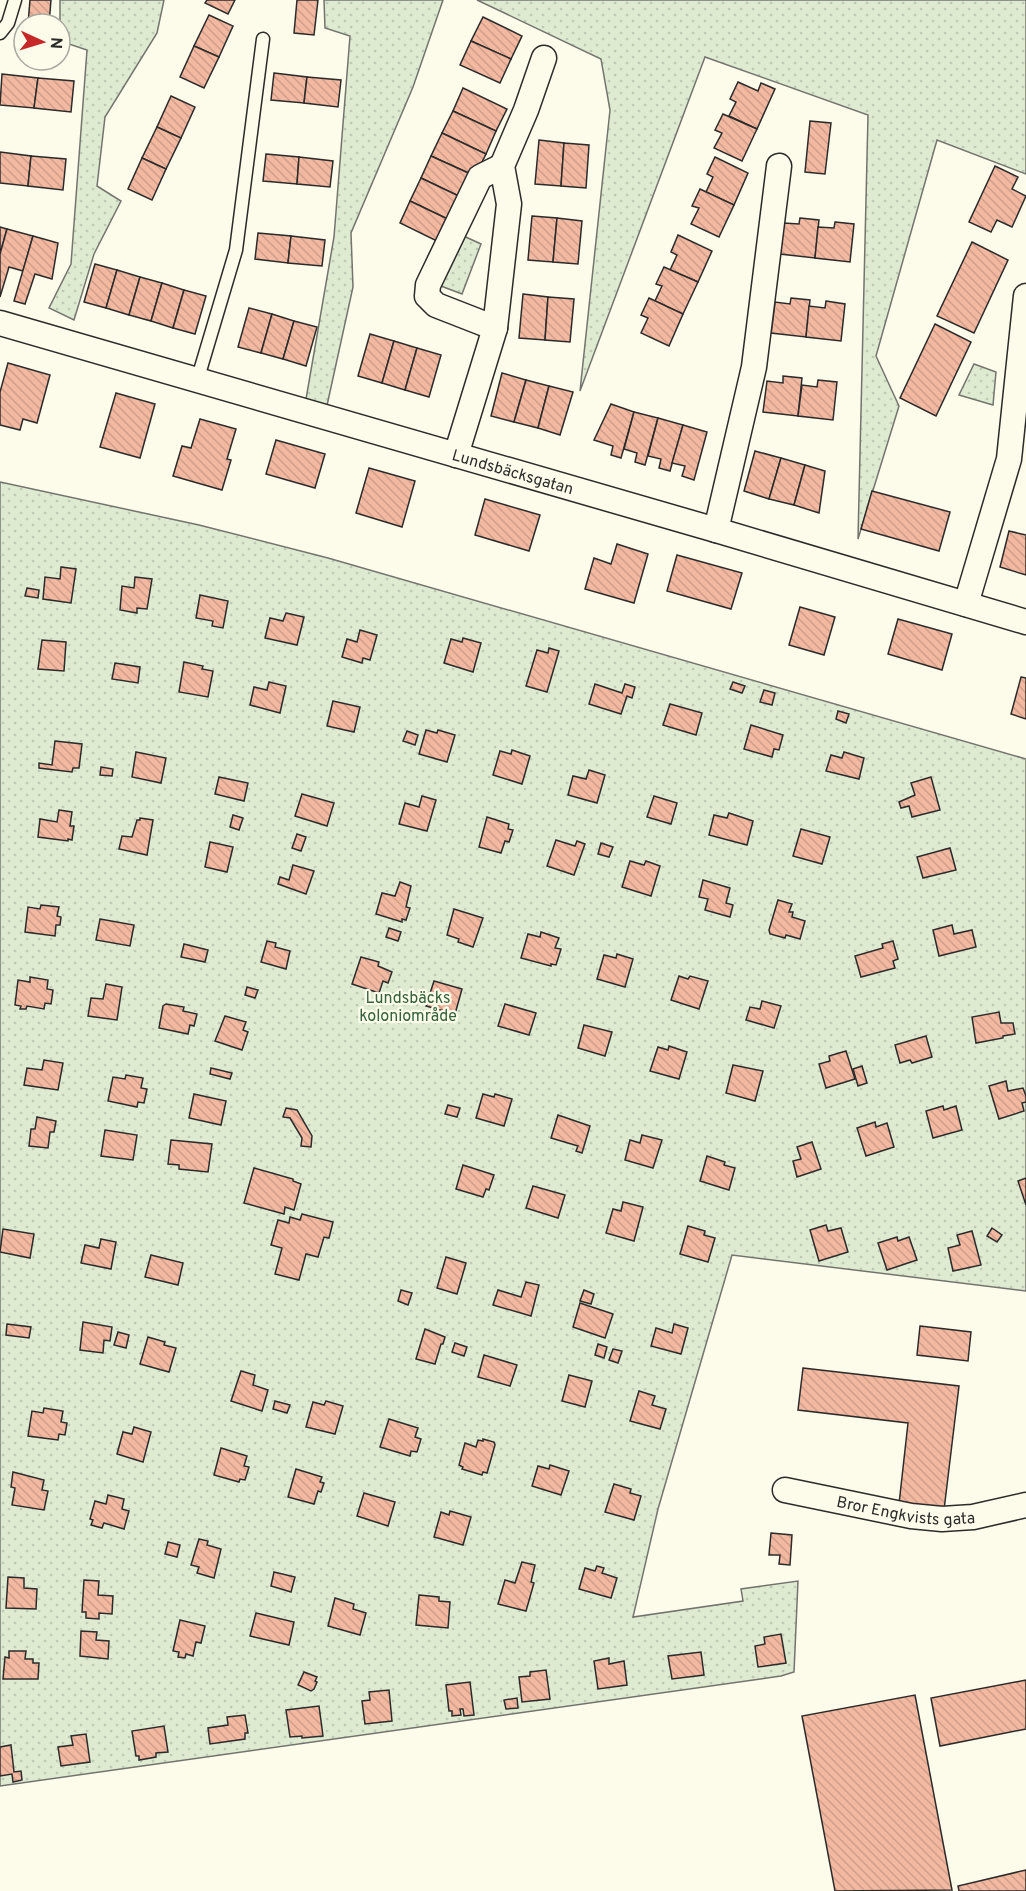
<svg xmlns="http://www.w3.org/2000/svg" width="1026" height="1891" font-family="Overpass,sans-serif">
	<defs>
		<pattern id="park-dots" width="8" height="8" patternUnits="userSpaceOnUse" patternTransform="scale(1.5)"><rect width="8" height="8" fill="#deebd1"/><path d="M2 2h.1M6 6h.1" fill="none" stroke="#bfcab4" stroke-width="1.8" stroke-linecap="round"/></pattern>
		<pattern id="building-back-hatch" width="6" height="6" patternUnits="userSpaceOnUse" patternTransform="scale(1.5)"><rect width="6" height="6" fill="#f2b8a0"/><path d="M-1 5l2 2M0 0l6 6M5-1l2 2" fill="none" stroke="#d09e8a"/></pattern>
	</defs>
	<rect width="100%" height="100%" fill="#fdfbea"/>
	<!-- park -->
	<g fill="url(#park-dots)" stroke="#74746e" stroke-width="1.5">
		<path d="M60,0H164L157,33L105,117L97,186L121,201L94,254L74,320L49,308L71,264L87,50L60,41Z"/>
		<path d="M324,0H443L413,87L351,233L353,287L326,410L305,405L334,237L350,36L325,28Z"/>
		<path d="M477,0H1026V174L937,140L876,356L899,406L858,539L868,115L705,57L580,391L610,110L601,59Z"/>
		<path d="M457,233L481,244L462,294L433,283Z"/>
		<path d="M974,364L996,372L993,405L959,395Z"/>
		<path d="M0,482L199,525L328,558L1026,759V1291L732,1255L658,1509L633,1617L743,1601L741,1589L798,1581L794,1672L781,1676L0,1786Z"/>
	</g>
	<!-- building -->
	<g fill="url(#building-back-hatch)" stroke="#2b2b2b" stroke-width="1.5">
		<path d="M30,0H51L49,24H28Z"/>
		<path d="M207,0H235L228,14L205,3Z"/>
		<path d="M297,0H318L314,35L294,33Z"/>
		<path d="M209,15L233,26L219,57L194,46Z"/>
		<path d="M483,17L522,36L511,59L471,41Z"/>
		<path d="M471,41L511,59L500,83L460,65Z"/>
		<path d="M194,46L219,57L204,88L180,77Z"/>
		<path d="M274,73L307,77L304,103L271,100Z"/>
		<path d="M2,74L38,78L34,108L0,105Z"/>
		<path d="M307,77L341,80L338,107L304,103Z"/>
		<path d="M38,78L74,81L71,112L34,108Z"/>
		<path d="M738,82L758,91L761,83L775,89L757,129L729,116L736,102L730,99Z"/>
		<path d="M463,88L507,109L496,131L453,111Z"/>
		<path d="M171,96L195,107L181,138L157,127Z"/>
		<path d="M453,111L496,131L486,154L442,133Z"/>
		<path d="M723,114L757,129L742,161L714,148L722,133L715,130Z"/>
		<path d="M810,121L831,123L825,174L805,172Z"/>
		<path d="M157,127L181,138L166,169L142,158Z"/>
		<path d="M442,133L486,154L475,176L431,156Z"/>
		<path d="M539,140L564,143L561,186L535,184Z"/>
		<path d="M564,143L589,145L586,188L561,186Z"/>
		<path d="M0,152L31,156L28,186L0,183Z"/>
		<path d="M266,154L299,157L297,184L263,181Z"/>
		<path d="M31,156L66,159L63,190L28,186Z"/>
		<path d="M431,156L475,176L465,199L421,178Z"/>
		<path d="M299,157L333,161L330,187L297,184Z"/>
		<path d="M715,157L748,173L734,205L706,192L713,177L707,174Z"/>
		<path d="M142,158L166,169L152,200L128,189Z"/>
		<path d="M995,166L1018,177L1012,189L1026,196L1012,227L997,220L991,232L969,222Z"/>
		<path d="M421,178L465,199L454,222L410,201Z"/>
		<path d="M700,189L734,205L719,237L691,224L699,208L692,206Z"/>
		<path d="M410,201L454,222L443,244L400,223Z"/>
		<path d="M532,216L557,218L553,262L528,260Z"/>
		<path d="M557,218L582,221L578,264L553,262Z"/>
		<path d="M800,218L819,220L815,258L780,254L784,223L799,224Z"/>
		<path d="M835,222L854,224L850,262L815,258L818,227L834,228Z"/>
		<path d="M0,227L7,229L0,254Z"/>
		<path d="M7,229L33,236L23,271L9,267L0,297V254Z"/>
		<path d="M258,233L291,236L288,263L255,259Z"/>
		<path d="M678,235L712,251L698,282L670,270L677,255L671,252Z"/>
		<path d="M33,236L58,243L52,279L35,274L25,304L14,301Z"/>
		<path d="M291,236L325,240L322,266L288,263Z"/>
		<path d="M972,242L1008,260L974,333L937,316Z"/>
		<path d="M95,264L117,270L106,308L84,302Z"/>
		<path d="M664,267L698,282L683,314L655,301L662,286L656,284Z"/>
		<path d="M117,270L140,277L129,315L106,308Z"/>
		<path d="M140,277L162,283L151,321L129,315Z"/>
		<path d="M162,283L184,290L173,328L151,321Z"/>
		<path d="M184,290L206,296L195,334L173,328Z"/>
		<path d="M523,294L548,297L545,340L519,338Z"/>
		<path d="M548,297L574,299L570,342L545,340Z"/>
		<path d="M649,298L683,314L669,346L641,333L648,318L641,315Z"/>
		<path d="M791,298L810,300L806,337L771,333L775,302L790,304Z"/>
		<path d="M826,301L845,304L841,341L806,337L809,306L825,308Z"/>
		<path d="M249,308L272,314L261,353L238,347Z"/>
		<path d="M272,314L294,321L283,359L261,353Z"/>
		<path d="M294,321L317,327L306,366L283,359Z"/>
		<path d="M935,324L971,342L936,416L900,398Z"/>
		<path d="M370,334L394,341L382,383L358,376Z"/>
		<path d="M394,341L417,348L405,390L382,383Z"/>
		<path d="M417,348L441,355L429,397L405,390Z"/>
		<path d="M8,363L50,375L37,423L23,419L20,430L0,425V392Z"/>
		<path d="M502,373L526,380L514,422L491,416Z"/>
		<path d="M783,376L802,378L798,416L763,412L767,381L783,383Z"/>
		<path d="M526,380L549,386L538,428L514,422Z"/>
		<path d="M818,380L837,382L833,420L798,416L802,385L817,387Z"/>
		<path d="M549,386L573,392L560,435L538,428Z"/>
		<path d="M116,393L155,404L140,458L100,447Z"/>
		<path d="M611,404L634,412L621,458L611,455L613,446L594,440Z"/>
		<path d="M634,412L658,418L645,465L635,462L637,453L624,449Z"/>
		<path d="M658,418L683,425L670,471L659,468L661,459L648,456Z"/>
		<path d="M200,419L236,429L227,459L231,460L222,490L173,476L182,446L191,448Z"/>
		<path d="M683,425L707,432L694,480L682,476L685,466L672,463Z"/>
		<path d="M276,440L325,454L315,488L266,474Z"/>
		<path d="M755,451L781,458L769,499L744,491Z"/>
		<path d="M781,458L805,465L794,505L769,499Z"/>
		<path d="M805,465L825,471L819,513L794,505Z"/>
		<path d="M369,468L415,481L402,527L356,513Z"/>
		<path d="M872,491L950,512L939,551L861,529Z"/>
		<path d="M485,499L540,515L529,551L475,535Z"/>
		<path d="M1009,531L1026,535V575L1000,567Z"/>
		<path d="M617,544L648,554L634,603L585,589L594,558L611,564Z"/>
		<path d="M677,555L742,573L731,609L667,591Z"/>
		<path d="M61,567L76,569L71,603L43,599L45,577L60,579Z"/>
		<path d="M135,577L152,579L147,609L137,608V613L120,610L122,586L134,588Z"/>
		<path d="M27,588L39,590L38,598L25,596Z"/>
		<path d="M200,595L228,601L223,628L212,626L213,621L196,618Z"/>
		<path d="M800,607L835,617L824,655L789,645Z"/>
		<path d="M286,613L304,617L297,645L265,638L270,618L283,621Z"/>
		<path d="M898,619L952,634L942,670L888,654Z"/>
		<path d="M360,630L377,635L370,660L363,658L362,663L342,657L347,639L357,642Z"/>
		<path d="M463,638L481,643L473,672L444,663L451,639L462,642Z"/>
		<path d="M42,640L66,642L64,671L38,669Z"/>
		<path d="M549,648L559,651L547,692L526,686L537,650L548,653Z"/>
		<path d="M184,662L203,666L202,669L213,671L208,697L179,692Z"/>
		<path d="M115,663L140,667L138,683L112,679Z"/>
		<path d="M1021,677L1026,678V719L1011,714Z"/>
		<path d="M269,682L286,686L280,713L250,705L254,687L267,690Z"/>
		<path d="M733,682L745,686L742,693L730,689Z"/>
		<path d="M595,684L622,693L625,684L635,687L632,698L627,696L621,714L589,704Z"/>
		<path d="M764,690L775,693L772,705L760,702Z"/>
		<path d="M333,701L360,707L354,732L327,726Z"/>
		<path d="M670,704L702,713L696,735L663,725Z"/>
		<path d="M838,711L849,714L846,723L836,719Z"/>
		<path d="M751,725L783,735L779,750L774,749L772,757L744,749Z"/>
		<path d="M426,730L437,733L438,730L455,735L447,762L419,754Z"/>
		<path d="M407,731L418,735L415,745L403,741Z"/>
		<path d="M55,741L82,744L79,768H73L72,772L39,768V763L52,765Z"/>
		<path d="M512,750L530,756L522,784L493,775L500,751L511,754Z"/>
		<path d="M136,752L166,758L161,783L132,777Z"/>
		<path d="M844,752L864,758L859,779L826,771L831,755L842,758Z"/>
		<path d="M101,767L113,769L112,776L100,775Z"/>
		<path d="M589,770L605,775L597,803L568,795L573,776L586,779Z"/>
		<path d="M219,777L248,783L244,801L215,794Z"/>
		<path d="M931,777L940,810L912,817L909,806L901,808L899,802L915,795L911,783Z"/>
		<path d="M302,794L334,803L327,826L295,816Z"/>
		<path d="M422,796L436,800L427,831L399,824L405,803L419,807Z"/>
		<path d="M654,796L677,803L671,824L647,817Z"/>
		<path d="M59,810L72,812L70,826H74L72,840L68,839V841L38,837L40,819L57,822Z"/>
		<path d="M729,813L753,821L747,845L709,835L714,815L727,818Z"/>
		<path d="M233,815L243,818L239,830L230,827Z"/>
		<path d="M487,817L509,824L508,829L513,830L509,842L505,841L501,853L479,847Z"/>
		<path d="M140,818L153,820L147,855L119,849L122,836L132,837L137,820H140Z"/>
		<path d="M801,829L830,837L822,864L793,856Z"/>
		<path d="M297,834L306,837L301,851L292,848Z"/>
		<path d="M556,840L575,846L577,841L585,844L574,875L547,866Z"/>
		<path d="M210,842L233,847L227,872L205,867Z"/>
		<path d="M601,843L613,847L609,857L598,854Z"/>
		<path d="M950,848L956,870L923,878L917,857Z"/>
		<path d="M630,861L644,865L646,861L660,866L651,896L622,887Z"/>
		<path d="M293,865L314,871L306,894L278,884L280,877L289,880Z"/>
		<path d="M703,880L730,888L726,903L733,905L730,917L705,910L708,899L699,897Z"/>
		<path d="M400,882L411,886L406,907L410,908L406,920L402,919V922L376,914L382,893L395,896Z"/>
		<path d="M778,900L792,904L789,912H793L792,917L805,921L800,939L786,935L785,938L770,934L769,930Z"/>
		<path d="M41,905L59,907L57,916L61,917L60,925H56L55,936L25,932L28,907L40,909Z"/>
		<path d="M454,909L483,918L473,947L458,942L459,939L447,935Z"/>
		<path d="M100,919L134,925L130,946L96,940Z"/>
		<path d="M952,925L954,934L972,930L976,947L939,956L933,930Z"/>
		<path d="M389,928L401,932L398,941L386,937Z"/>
		<path d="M541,932L559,938L555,948L561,949L556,965L551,964V966L521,958L528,934L540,937Z"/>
		<path d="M267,941L276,943L275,947L290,951L286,969L261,962Z"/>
		<path d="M893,941L898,959L893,961L895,968L861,977L855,956L883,948L882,944Z"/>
		<path d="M184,944L208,950L205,962L181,957Z"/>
		<path d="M617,954L633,959L625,987L597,979L604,955L616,958Z"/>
		<path d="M361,957L379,962L378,966L392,972L388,983L383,981L379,993L352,984Z"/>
		<path d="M679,976L688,979L690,976L708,981L699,1009L671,1000Z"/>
		<path d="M30,977L48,980L47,989L53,990L51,1004L45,1003L44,1009L27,1006L26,1009H20L21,1006L15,1005L18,980L30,982Z"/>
		<path d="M434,981L462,989L455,1014L426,1006Z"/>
		<path d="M106,984L122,987L117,1020L88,1016L91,998L103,999Z"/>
		<path d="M247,987L258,990L255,998L245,995Z"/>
		<path d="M762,1001L781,1006L774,1028L746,1020L750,1007L760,1009Z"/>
		<path d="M166,1004L184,1007L183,1011L197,1014L194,1026L190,1025L188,1034L159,1028L163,1006Z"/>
		<path d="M505,1004L536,1013L529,1035L498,1026Z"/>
		<path d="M999,1012L1001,1023H1013L1015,1034L1003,1036V1038L976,1043L972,1017Z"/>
		<path d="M225,1016L246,1022L243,1030L248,1032L242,1050L215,1041Z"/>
		<path d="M584,1025L612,1032L605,1056L578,1048Z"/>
		<path d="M926,1036L932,1057L912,1063L910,1060L900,1063L895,1045Z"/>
		<path d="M669,1046L687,1052L679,1079L650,1071L658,1047L668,1050Z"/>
		<path d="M846,1051L855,1079L826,1088L819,1064L830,1061L829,1056Z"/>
		<path d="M44,1060L63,1063L58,1090L24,1085L27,1068L42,1070Z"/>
		<path d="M733,1065L763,1071L755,1101L726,1093Z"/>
		<path d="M862,1066L867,1083L858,1086L853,1069Z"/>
		<path d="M211,1068L232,1073L230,1079L210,1074Z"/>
		<path d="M126,1075L143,1078L141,1088L147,1089L144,1103L138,1102L137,1107L108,1101L113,1077L125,1079Z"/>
		<path d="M1006,1081L1008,1091L1023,1088L1026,1096V1102L1022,1103L1024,1111L999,1119L989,1086Z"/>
		<path d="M194,1094L226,1101L221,1125L189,1118Z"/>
		<path d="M483,1094L494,1097L495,1094L512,1099L504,1126L476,1118Z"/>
		<path d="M448,1105L460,1108L457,1117L445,1114Z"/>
		<path d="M943,1106L944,1110L956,1106L962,1130L933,1138L926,1111Z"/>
		<path d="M286,1108L297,1110L312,1136L311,1147L301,1146L302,1138L290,1118L283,1117Z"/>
		<path d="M558,1115L590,1126L582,1153L576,1151L578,1146L551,1138Z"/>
		<path d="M37,1117L56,1121L54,1132H50L48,1148L29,1146L31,1129H35Z"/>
		<path d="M875,1122L876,1127L887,1123L894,1147L866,1156L857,1128Z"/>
		<path d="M105,1130L137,1135L133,1160L101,1156Z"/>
		<path d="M642,1135L662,1140L653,1168L625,1160L630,1140L640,1143Z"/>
		<path d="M171,1140L212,1144L208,1172L179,1169V1165L168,1164Z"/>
		<path d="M812,1142L821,1169L797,1177L793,1161L801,1159L797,1147Z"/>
		<path d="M707,1156L725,1162L724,1165L735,1168L729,1190L700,1181Z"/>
		<path d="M463,1165L494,1175L489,1190L486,1189L483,1197L456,1189Z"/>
		<path d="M254,1168L293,1179V1181L301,1184L294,1210L285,1207L284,1214L244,1203Z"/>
		<path d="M1026,1178V1205L1018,1181Z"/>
		<path d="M533,1186L565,1195L558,1218L526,1208Z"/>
		<path d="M623,1202L643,1207L634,1241L606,1233L613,1209L621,1211Z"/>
		<path d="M302,1214L333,1222L329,1238L324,1237L318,1257L306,1254L299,1280L275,1274L282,1248L271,1245L278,1220L289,1223L290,1217L300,1220Z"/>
		<path d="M826,1225L828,1231L841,1228L848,1252L819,1261L810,1230Z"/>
		<path d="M688,1226L705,1231L704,1235L715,1238L708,1262L680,1254Z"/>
		<path d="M992,1228L1002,1235L997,1242L987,1236Z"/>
		<path d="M3,1229L34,1234L30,1258L0,1252Z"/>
		<path d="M972,1231L981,1265L953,1271L948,1248L960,1245L957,1235Z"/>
		<path d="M897,1237L898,1241L909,1237L917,1260L887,1270L878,1243Z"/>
		<path d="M101,1239L116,1242L111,1269L81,1263L85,1245L99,1248Z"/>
		<path d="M151,1255L183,1263L178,1285L145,1277Z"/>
		<path d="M446,1257L466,1263L457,1294L437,1288Z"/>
		<path d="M526,1282L539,1285L531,1316L493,1305L498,1290L521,1297Z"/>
		<path d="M401,1290L412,1293L408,1305L398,1301Z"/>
		<path d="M584,1290L594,1294L591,1304L580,1301Z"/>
		<path d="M580,1303L613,1314L605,1338L573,1327Z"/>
		<path d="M83,1322L112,1327L110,1341L104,1340L103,1353L80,1350Z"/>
		<path d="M7,1324L31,1327L29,1338L6,1335Z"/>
		<path d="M674,1324L688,1328L681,1354L651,1346L656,1328L672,1333Z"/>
		<path d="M920,1326L971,1332L968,1361L917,1355Z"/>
		<path d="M425,1329L445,1337L443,1344H441L435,1364L416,1359Z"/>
		<path d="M118,1332L129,1335L126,1348L114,1345Z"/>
		<path d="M148,1337L165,1342L164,1345L176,1348L169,1372L140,1364Z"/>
		<path d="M455,1343L467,1347L464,1356L452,1352Z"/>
		<path d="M598,1344L607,1347L604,1358L595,1355Z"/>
		<path d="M613,1349L622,1351L618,1363L609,1360Z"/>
		<path d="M484,1355L517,1365L510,1386L478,1377Z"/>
		<path d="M803,1368L959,1386L944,1510L899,1504L908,1423L798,1410Z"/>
		<path d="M241,1371L255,1375L253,1385L268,1390L262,1411L231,1401Z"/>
		<path d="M569,1375L592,1381L585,1407L562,1401Z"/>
		<path d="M639,1391L655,1396L652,1405L666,1409L660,1429L630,1421Z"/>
		<path d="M275,1401L290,1405L287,1413L273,1409Z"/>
		<path d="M326,1401L343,1406L335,1434L306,1427L313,1402L324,1405Z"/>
		<path d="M44,1408L63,1411L61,1422L67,1423L65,1435L59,1434L58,1440L28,1436L32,1411L43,1413Z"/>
		<path d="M389,1419L418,1428L415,1437L421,1439L417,1452L411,1451L410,1456L380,1447Z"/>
		<path d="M134,1427L151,1432L143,1462L117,1454L123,1432L132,1434Z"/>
		<path d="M483,1439L494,1442L495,1445L487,1473L483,1472L482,1475L462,1469L463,1467L459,1465L465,1443L476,1447L478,1440L483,1441Z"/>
		<path d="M221,1448L247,1456L244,1466L249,1467L245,1480L240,1479L239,1482L214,1475Z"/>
		<path d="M550,1465L569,1471L561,1495L532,1486L538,1466L549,1469Z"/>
		<path d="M296,1469L322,1477L320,1482L324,1483L321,1492L318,1491L314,1504L288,1497Z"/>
		<path d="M13,1472L44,1480L42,1490L48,1491L44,1510L12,1505L15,1488L11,1487Z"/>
		<path d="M614,1484L631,1489L630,1493L641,1496L634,1520L605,1512Z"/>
		<path d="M364,1493L395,1502L388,1526L357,1516Z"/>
		<path d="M108,1495L124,1499L122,1509L129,1511L124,1529L104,1523L102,1528L91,1525L93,1520L90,1519L95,1501L106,1504Z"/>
		<path d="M450,1511L471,1517L463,1545L434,1537L441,1512L449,1515Z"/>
		<path d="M771,1533L792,1535L790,1565L779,1564L780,1555H769Z"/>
		<path d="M199,1539L208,1541L207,1545L221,1549L214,1578L197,1573L199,1567L191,1565Z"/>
		<path d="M168,1542L180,1545L177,1557L165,1554Z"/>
		<path d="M522,1562L535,1565L531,1582L534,1583L526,1611L498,1604L505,1580L515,1583Z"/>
		<path d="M597,1566L604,1568L602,1573L617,1578L611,1598L579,1589L585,1568L595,1571Z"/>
		<path d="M274,1572L295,1577L291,1592L271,1586Z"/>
		<path d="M8,1577L24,1578V1588L37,1589L36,1609L6,1608Z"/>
		<path d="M84,1580L99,1581L98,1595L113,1596L112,1614L99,1613V1619L86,1618V1612H82Z"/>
		<path d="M419,1595L439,1597V1601L450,1602L448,1628L416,1625Z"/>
		<path d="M335,1598L354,1604L353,1609L366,1613L360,1635L328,1626Z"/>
		<path d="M256,1613L294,1622L289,1645L250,1636Z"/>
		<path d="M180,1620L205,1626L201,1643L196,1642L193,1656L186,1654L185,1658L178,1657L179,1652L173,1651Z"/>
		<path d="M81,1631L97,1632L96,1640L109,1641L108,1659L80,1656Z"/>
		<path d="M781,1634L786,1663L758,1667L755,1646L765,1644L764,1637Z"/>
		<path d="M9,1651H26L25,1659H33V1663H39L38,1679H3L5,1657L9,1658Z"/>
		<path d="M701,1652L704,1675L672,1679L668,1656Z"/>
		<path d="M609,1658V1664L624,1661L627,1685L598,1689L594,1661Z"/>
		<path d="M546,1670L550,1699L522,1702L519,1677L530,1676V1672Z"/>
		<path d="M304,1672L317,1677L315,1681L317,1682L314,1689L311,1691L298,1685Z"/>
		<path d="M1026,1680V1729L940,1746L931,1698Z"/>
		<path d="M470,1682L474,1715L464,1716L463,1709H460L461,1715L452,1716V1711H449L446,1685Z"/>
		<path d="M389,1690L392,1721L365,1724L362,1701L370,1700L369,1692Z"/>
		<path d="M915,1695L952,1890L835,1891L802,1716Z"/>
		<path d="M517,1698L518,1708L506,1709L504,1700Z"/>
		<path d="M319,1706L323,1736L302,1738V1736L290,1737L286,1710Z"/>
		<path d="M245,1715L248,1733H245V1739L210,1744L208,1728L228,1725L227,1717Z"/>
		<path d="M164,1726L168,1752L156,1753V1757L139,1760V1756H136L132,1731Z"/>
		<path d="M86,1734L90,1762L61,1766L58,1747L73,1745L71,1736Z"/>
		<path d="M11,1745L14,1772L21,1771L22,1780L13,1782L12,1774L0,1776V1747Z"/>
		<path d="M1026,1870V1891H959L958,1886Z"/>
	</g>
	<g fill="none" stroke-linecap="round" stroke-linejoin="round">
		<defs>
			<g id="service">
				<path d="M0,33L8,23L15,0"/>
				<path d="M197,381L236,250L263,39"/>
			</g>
			<g id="minor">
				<path id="s1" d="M0,323L716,530L1026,622"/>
				<path d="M495,328L436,305L427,296L428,285L480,177L502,166"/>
				<path d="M456,455L495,328L509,204L502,166L526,110L544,58"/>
				<path d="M716,530L754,367L779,166"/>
				<path d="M966,604L1009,459L1026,296"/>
				<path id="s2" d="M785,1490L911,1516L942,1519L973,1517L1026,1505"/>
			</g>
		</defs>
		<!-- service casing -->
		<use href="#service" stroke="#2b2b2b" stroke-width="15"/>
		<!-- minor casing -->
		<use href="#minor" stroke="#2b2b2b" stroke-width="27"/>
		<!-- service -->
		<use href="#service" stroke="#fdfbea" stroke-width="12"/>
		<!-- minor -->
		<use href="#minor" stroke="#fdfbea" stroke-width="24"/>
	</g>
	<g text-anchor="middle" stroke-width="4.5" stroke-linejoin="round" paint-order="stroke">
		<!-- street labels -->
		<g font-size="16" fill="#2b2b2b" stroke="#fdfbea">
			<text dy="6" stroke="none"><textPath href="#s1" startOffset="534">Lundsbäcksgatan</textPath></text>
			<text dy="6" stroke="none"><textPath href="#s2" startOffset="123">Bror Engkvists gata</textPath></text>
		</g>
		<!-- park labels -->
		<g font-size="16" fill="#34623c" stroke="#fdfbea">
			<text x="408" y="1003">Lundsbäcks<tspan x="408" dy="18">koloniområde</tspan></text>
		</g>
	</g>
	<!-- north arrow -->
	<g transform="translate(42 42) rotate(94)"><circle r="28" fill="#fdfbea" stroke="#a9a89e" stroke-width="1.5"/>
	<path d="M0-4.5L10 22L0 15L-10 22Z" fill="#c62828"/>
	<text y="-9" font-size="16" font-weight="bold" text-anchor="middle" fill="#2b2b2b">N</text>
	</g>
</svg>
